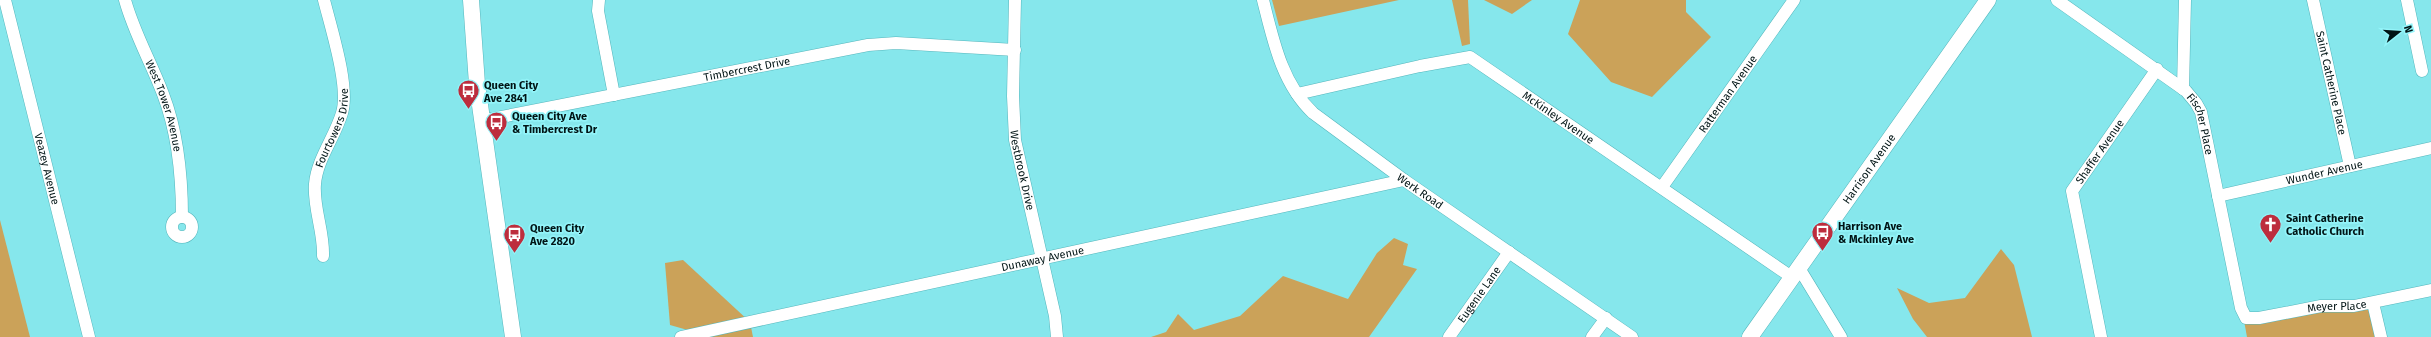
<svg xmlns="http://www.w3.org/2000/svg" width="2431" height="337" font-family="'Fira Sans',sans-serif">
	<rect width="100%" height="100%" fill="#86e7ec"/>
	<!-- green -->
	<g fill="#cba259">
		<path d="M1272,0H1399L1279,26Z"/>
		<path d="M1452,0H1468L1470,44L1462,46Z"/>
		<path d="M1484,0H1532L1512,14Z"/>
		<path d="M1580,0H1686V12L1711,37L1652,97L1611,82L1568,34Z"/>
		<path d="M0,220L30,337H0Z"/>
		<path d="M1394,238L1408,244L1403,265L1417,269L1369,337H1151L1166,332L1178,314L1194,330L1240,316L1283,276L1348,299L1377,253Z"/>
		<path d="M2001,249L2014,265L2032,337H1927L1913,319L1897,288L1929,303L1965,298Z"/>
		<path d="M683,260L750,322L753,337H712L670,325L665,263Z"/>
		<path d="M2373,303L2381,337H2247L2243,315Z"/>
	</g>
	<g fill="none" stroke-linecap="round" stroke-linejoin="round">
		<defs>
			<g id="minor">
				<path id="s1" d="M5,0L89,337"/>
				<path id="s2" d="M125,0C134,33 151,62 163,94C178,133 182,175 182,217"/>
				<path d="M599,0L598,11L614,95"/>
				<path id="s3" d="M1015,0L1013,96L1015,140L1055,316L1057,337"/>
				<path id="s4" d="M1263,0C1273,40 1282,84 1313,113L1404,180L1632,337"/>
				<path id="s5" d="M2057,0L2186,91L2196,103L2201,112L2241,308L2246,318H2259L2321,306H2354L2431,290"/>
				<path id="s6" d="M2313,0L2350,166"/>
				<path d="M2407,0L2422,71"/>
				<path d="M2183,89L2185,0"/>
				<path id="s7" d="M1297,94L1420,66L1470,57L1793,278"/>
				<path id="s8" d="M481,121L868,45L896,43L1015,50"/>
				<path id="s9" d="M1662,187L1794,0"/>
				<path id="s10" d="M2218,196L2431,148"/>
				<circle cx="182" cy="227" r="10"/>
				<path id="s11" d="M323,256C324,231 313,208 315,184C317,159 335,137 342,113C350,87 331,28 324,0"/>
				<path d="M1799,268L1841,337"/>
				<path d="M2373,303L2381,337"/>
				<path id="s12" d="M681,337L1404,180"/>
				<path id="s13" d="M1449,337L1509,252"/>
				<path d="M1592,337L1606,318"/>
				<path id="s14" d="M2101,337L2072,191L2157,69"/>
			</g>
			<g id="major">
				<path d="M471,0L477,84L513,337"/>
				<path id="s15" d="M1750,337L1988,0"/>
			</g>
		</defs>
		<!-- minor casing -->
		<use href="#minor" stroke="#54b6bc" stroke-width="13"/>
		<!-- major casing -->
		<use href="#major" stroke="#54b6bc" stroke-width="17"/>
		<!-- minor -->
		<use href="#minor" stroke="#fff" stroke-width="12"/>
		<!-- major -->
		<use href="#major" stroke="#fff" stroke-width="16"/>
	</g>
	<!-- icons -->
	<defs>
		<symbol id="bus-pin" viewBox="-11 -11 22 30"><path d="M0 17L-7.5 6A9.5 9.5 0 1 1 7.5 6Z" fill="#bd2d3d" stroke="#93f4f9"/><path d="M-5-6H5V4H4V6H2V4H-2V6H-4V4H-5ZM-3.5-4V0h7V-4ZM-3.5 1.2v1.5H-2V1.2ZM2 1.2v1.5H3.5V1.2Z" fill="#fff"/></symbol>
		<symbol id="church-pin" viewBox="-11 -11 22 30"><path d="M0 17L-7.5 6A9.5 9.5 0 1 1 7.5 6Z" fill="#bd2d3d" stroke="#93f4f9"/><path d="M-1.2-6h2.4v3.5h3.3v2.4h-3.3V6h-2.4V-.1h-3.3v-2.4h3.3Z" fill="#fff"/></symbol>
	</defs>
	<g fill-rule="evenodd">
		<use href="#bus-pin" x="456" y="78" width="25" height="34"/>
		<use href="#bus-pin" x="484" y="110" width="25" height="34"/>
		<use href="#church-pin" x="2258" y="212" width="25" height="34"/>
		<use href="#bus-pin" x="1810" y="220" width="25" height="34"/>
		<use href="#bus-pin" x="502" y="222" width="25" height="34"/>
	</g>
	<g text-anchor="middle" stroke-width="3.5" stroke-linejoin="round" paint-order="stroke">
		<!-- street labels -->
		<g font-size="11" fill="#011415" stroke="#93f4f9">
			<text dy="4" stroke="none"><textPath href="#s8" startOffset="271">Timbercrest Drive</textPath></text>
			<text dy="4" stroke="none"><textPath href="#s6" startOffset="85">Saint Catherine Place</textPath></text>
			<text dy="4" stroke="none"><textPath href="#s9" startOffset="114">Ratterman Avenue</textPath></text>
			<text dy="4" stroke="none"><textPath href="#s2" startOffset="113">West Tower Avenue</textPath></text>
			<text dy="4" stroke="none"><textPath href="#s7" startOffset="284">McKinley Avenue</textPath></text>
			<text dy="4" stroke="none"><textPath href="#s5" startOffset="195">Fischer Place</textPath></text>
			<text dy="4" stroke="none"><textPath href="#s11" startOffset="132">Fourtowers Drive</textPath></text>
			<text dy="4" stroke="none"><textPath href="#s14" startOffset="197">Shaffer Avenue</textPath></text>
			<text dy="4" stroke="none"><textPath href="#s1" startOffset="174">Veazey Avenue</textPath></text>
			<text dy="4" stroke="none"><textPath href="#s15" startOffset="206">Harrison Avenue</textPath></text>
			<text dy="4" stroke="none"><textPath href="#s3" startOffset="171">Westbrook Drive</textPath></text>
			<text dy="4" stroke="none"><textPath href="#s10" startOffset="109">Wunder Avenue</textPath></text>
			<text dy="4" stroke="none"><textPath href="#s4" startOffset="258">Werk Road</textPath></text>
			<text dy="4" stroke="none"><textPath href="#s12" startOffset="370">Dunaway Avenue</textPath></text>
			<text dy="4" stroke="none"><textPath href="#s13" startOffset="52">Eugenie Lane</textPath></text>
			<text dy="4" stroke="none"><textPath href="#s5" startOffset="487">Meyer Place</textPath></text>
		</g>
		<!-- poi labels -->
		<g font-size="11" font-weight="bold" fill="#011415" stroke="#93f4f9" text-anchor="start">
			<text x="484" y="89">Queen City<tspan x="484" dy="13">Ave 2841</tspan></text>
			<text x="512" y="120">Queen City Ave<tspan x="512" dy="13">&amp; Timbercrest Dr</tspan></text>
			<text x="2286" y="222">Saint Catherine<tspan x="2286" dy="13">Catholic Church</tspan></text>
			<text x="1838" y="230">Harrison Ave<tspan x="1838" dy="13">&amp; Mckinley Ave</tspan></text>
			<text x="530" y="232">Queen City<tspan x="530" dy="13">Ave 2820</tspan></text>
		</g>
	</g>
	<!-- north arrow -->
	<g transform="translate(2399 32) rotate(73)" stroke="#93f4f9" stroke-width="3" paint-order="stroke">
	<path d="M0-3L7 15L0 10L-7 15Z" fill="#011415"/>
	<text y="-6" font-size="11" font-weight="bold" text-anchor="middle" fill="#011415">N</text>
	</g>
</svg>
